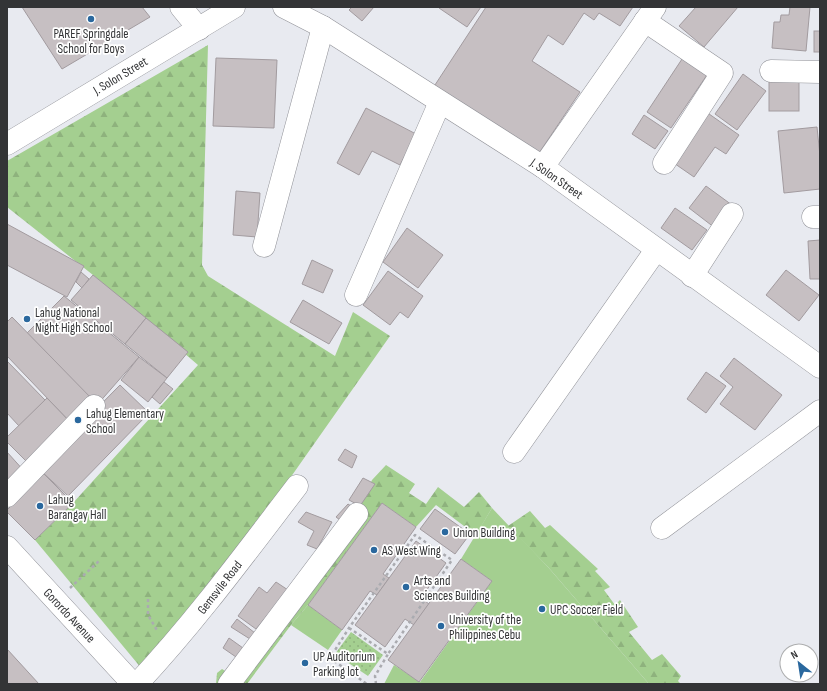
<svg xmlns="http://www.w3.org/2000/svg" width="827" height="691" font-family="'Sofia Sans Condensed',sans-serif">
	<defs>
		<pattern id="forest-firs" width="22" height="20" patternUnits="userSpaceOnUse"><rect width="22" height="20" fill="#a4cf90"/><path d="M5 1l3.5 6h-7zM16 11l3.5 6h-7z" fill="#8eb27d"/></pattern>
		<pattern id="park-dots" width="8" height="8" patternUnits="userSpaceOnUse"><rect width="8" height="8" fill="#a4cf90"/><path d="M2 2h.1M6 6h.1" fill="none" stroke="#8eb27d" stroke-width="1.8" stroke-linecap="round"/></pattern>
	</defs>
	<rect width="100%" height="100%" fill="#e8eaf0"/>
	<!-- grass -->
	<g fill="#a4cf90">
		<path d="M492,508L548,567L649,684H384L394,665L420,682L492,581L461,559Z"/>
		<path d="M308,605L342,630L328,650L291,625Z"/>
	</g>
	<!-- forest -->
	<g fill="url(#forest-firs)">
		<path d="M208,45L202,265L208,276L335,356L353,312L390,336L288,481L142,669L35,540L73,503L198,365L93,275L7,207V161Z"/>
		<path d="M386,465L415,484L409,493L426,504L438,487L464,507L479,492L492,508L476,535L436,505L416,527L382,503L308,605L291,625L247,684H216L217,673L222,669L232,675L360,506L372,480Z"/>
		<path d="M530,511L545,528L550,525L598,569L595,571L610,587L604,590L615,605L620,600L638,627L629,632L652,660L662,654L681,676L678,681L681,684H649L548,567L508,526Z"/>
	</g>
	<!-- park -->
	<path fill="url(#park-dots)" d="M351,632L383,655L368,676L335,654Z"/>
	<!-- building -->
	<g fill="#c6bfc2" stroke="#a29b9f">
		<path d="M22,7H142L150,17L62,69Z"/>
		<path d="M352,7H374L362,21L349,10Z"/>
		<path d="M440,7H481L467,27L439,8Z"/>
		<path d="M486,7H633L620,26L599,13L594,20L584,13L563,45L548,35L532,61L580,92L537,156L433,88Z"/>
		<path d="M696,7H738L704,47L679,26Z"/>
		<path d="M790,7H810L806,51L772,48L774,22H780L781,15H789Z"/>
		<rect x="814" y="31" width="6" height="21"/>
		<path d="M686,53L711,69L671,128L647,112Z"/>
		<path d="M216,58L277,60L274,128L213,126Z"/>
		<path d="M743,74L766,91L737,130L715,114Z"/>
		<rect x="769" y="77" width="30" height="34"/>
		<path d="M366,108L416,134L400,165L372,151L359,175L337,163Z"/>
		<path d="M702,109L739,135L726,154L715,147L694,177L668,159Z"/>
		<path d="M644,115L668,131L655,149L632,134Z"/>
		<path d="M817,127L820,156V189L784,193L778,131Z"/>
		<path d="M706,186L732,205L715,228L689,208Z"/>
		<path d="M236,191L260,193L257,237L233,235Z"/>
		<path d="M675,208L707,230L692,250L661,228Z"/>
		<path d="M7,224L84,266L67,297L7,265Z"/>
		<path d="M407,228L443,255L418,288L383,262Z"/>
		<path d="M820,240V279H810L808,241Z"/>
		<path d="M312,260L333,270L323,293L302,284Z"/>
		<path d="M786,270L819,295L799,321L766,295Z"/>
		<path d="M388,271L423,296L408,318L400,312L390,325L363,305Z"/>
		<path d="M81,272L89,279L82,288L76,282Z"/>
		<path d="M93,275L146,318L125,344L71,300Z"/>
		<path d="M64,296L139,357L97,405L27,333Z"/>
		<path d="M303,300L342,323L329,344L290,322Z"/>
		<path d="M12,317L94,401L71,423L7,356V322Z"/>
		<path d="M146,318L188,352L167,378L125,344Z"/>
		<path d="M139,357L167,378L148,402L121,380Z"/>
		<path d="M734,358L782,395L755,430L720,404L733,387L720,376Z"/>
		<path d="M7,361L45,400L19,426L7,413Z"/>
		<path d="M706,372L726,386L706,413L687,399Z"/>
		<path d="M164,382L173,389L160,404L152,397Z"/>
		<path d="M120,385L149,413L68,496L38,468Z"/>
		<path d="M47,398L71,423L29,464L7,442V437Z"/>
		<path d="M345,449L357,456L352,468L338,460Z"/>
		<path d="M7,452L25,472L7,489Z"/>
		<path d="M44,474L73,503L35,540L7,512V510Z"/>
		<path d="M363,478L375,484L360,506L349,500Z"/>
		<path d="M382,503L416,527L383,574L389,578L377,595L370,591L342,630L308,605Z"/>
		<path d="M348,504L354,508L344,523L336,517Z"/>
		<path d="M435,509L470,534L455,554L420,529Z"/>
		<path d="M306,512L332,522L317,549L307,545L314,531L298,522Z"/>
		<path d="M416,541L446,563L421,598L429,604L414,625L405,619L385,647L355,625Z"/>
		<path d="M461,559L492,581L419,682L388,660Z"/>
		<path d="M276,582L288,590L256,629L238,616L259,587L267,593Z"/>
		<path d="M237,619L255,633L250,639L231,627Z"/>
		<path d="M229,638L243,648L236,657L223,648Z"/>
		<path d="M7,649L39,684H7Z"/>
	</g>
	<g fill="none" stroke-linecap="round" stroke-linejoin="round">
		<defs>
			<g id="minor">
				<path d="M181,7L199,29"/>
				<path d="M284,7L323,27L543,167L820,367"/>
				<path d="M645,21L722,73L664,163"/>
				<path d="M771,71L820,72"/>
				<path d="M7,144L234,7"/>
				<path d="M543,167L655,7"/>
				<path d="M813,217H820"/>
				<path d="M264,246L323,27"/>
				<path d="M692,276L732,214"/>
				<path d="M356,295L440,102"/>
				<path d="M514,452L656,250"/>
				<path d="M7,496L94,406"/>
				<path d="M662,528L820,411"/>
				<path d="M137,684C195,622 245,554 297,486"/>
				<path d="M229,684L357,514"/>
			</g>
			<path id="major" d="M7,547L133,684"/>
		</defs>
		<!-- minor casing -->
		<use href="#minor" stroke="#919298" stroke-width="23"/>
		<!-- major casing -->
		<use href="#major" stroke="#919298" stroke-width="23"/>
		<!-- path -->
		<g stroke="#aaabb0" stroke-width="2.5" stroke-dasharray="3 3" stroke-linecap="butt">
			<path d="M70,588L99,561"/>
			<path d="M148,599V615L158,632"/>
			<path d="M349,628L388,654L452,560L415,535L349,628L330,658L367,684"/>
			<path d="M376,684L375,676L388,654"/>
		</g>
		<!-- minor -->
		<use href="#minor" stroke="#fff" stroke-width="22"/>
		<!-- major -->
		<use href="#major" stroke="#fff" stroke-width="22"/>
	</g>
	<!-- markers -->
	<g fill="#2a689e" stroke="#fff" stroke-width="1.5">
		<circle cx="91" cy="19" r="4"/>
		<circle cx="27" cy="319" r="4"/>
		<circle cx="78" cy="420" r="4"/>
		<circle cx="40" cy="506" r="4"/>
		<circle cx="445" cy="532" r="4"/>
		<circle cx="374" cy="550" r="4"/>
		<circle cx="406" cy="587" r="4"/>
		<circle cx="542" cy="609" r="4"/>
		<circle cx="441" cy="626" r="4"/>
		<circle cx="305" cy="663" r="4"/>
	</g>
	<g text-anchor="middle" stroke-width="3.5" stroke-linejoin="round" paint-order="stroke">
		<!-- poi labels -->
		<g font-size="13" fill="#333436" stroke="#fff" text-anchor="start">
			<text x="91" y="38" text-anchor="middle">PAREF Springdale<tspan x="91" dy="15">School for Boys</tspan></text>
			<text x="35" y="317">Lahug National<tspan x="35" dy="15">Night High School</tspan></text>
			<text x="86" y="418">Lahug Elementary<tspan x="86" dy="15">School</tspan></text>
			<text x="48" y="504">Lahug<tspan x="48" dy="15">Barangay Hall</tspan></text>
			<text x="453" y="537">Union Building</text>
			<text x="382" y="555">AS West Wing</text>
			<text x="414" y="585">Arts and<tspan x="414" dy="15">Sciences Building</tspan></text>
			<text x="550" y="614">UPC Soccer Field</text>
			<text x="449" y="624">University of the<tspan x="449" dy="15">Philippines Cebu</tspan></text>
			<text x="313" y="661">UP Auditorium<tspan x="313" dy="15">Parking lot</tspan></text>
		</g>
		<!-- street labels -->
		<g font-size="13" fill="#333436" stroke="#fff">
			<text transform="translate(120 75) rotate(-31)" y="5">J. Solon Street</text>
			<text transform="translate(557 178) rotate(35)" y="5">J. Solon Street</text>
			<text transform="translate(219 587) rotate(-52)" y="5">Gemsvile Road</text>
			<text transform="translate(70 615) rotate(47)" y="5">Gorordo Avenue</text>
		</g>
	</g>
	<!-- border -->
	<rect width="827" height="691" fill="none" stroke="#333436" stroke-width="16"/>
	<!-- north arrow -->
	<g transform="translate(799 663) rotate(330)"><circle r="19" fill="#ffffff" stroke="#adaeaf"/>
	<path d="M0-3L7 15L0 10L-7 15Z" fill="#2a689e"/>
	<text y="-6" font-size="11" font-weight="bold" text-anchor="middle" fill="#333436">N</text>
	</g>
</svg>
